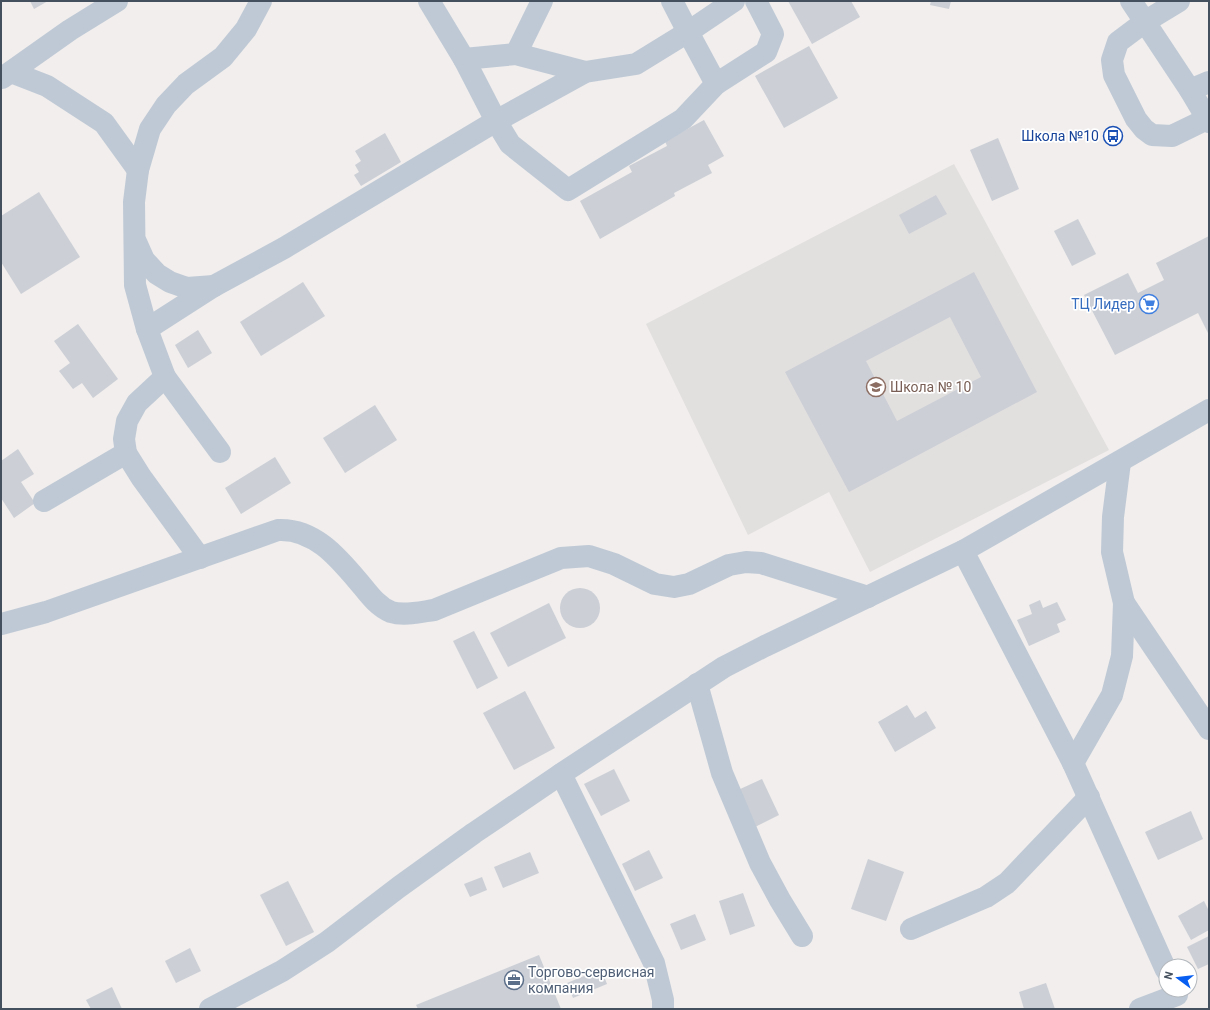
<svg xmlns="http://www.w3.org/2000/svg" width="1210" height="1010" font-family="Roboto,sans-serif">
	<rect width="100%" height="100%" fill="#f1eeed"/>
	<!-- education -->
	<path fill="#e2dfdf" d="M954,164L1109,450L870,572L829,492L748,535L646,324Z"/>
	<!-- building -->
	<g fill="#cccfd6" fill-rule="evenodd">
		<path d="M30,1H48L34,9Z"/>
		<path d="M788,1H851L860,17L812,44Z"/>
		<path d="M931,1H951L949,9L930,5Z"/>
		<path d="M809,46L838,98L784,128L755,76Z"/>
		<path d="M704,120L724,156L708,165L712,173L674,193L675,196L600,239L580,201L632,172L629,166L667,146L665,141Z"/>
		<path d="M385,133L401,162L361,186L354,175L359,172L355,165L361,161L355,151Z"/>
		<path d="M998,138L1019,189L992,201L970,150Z"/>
		<path d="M39,192L80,257L21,294L1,262V216Z"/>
		<path d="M936,195L947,214L909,234L899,215Z"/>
		<path d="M1078,219L1096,254L1072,266L1054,231Z"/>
		<path d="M1209,236V335L1198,313L1115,355L1084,295L1128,273L1138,293L1164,280L1156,263Z"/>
		<path d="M974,272L1037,392L849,492L785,372ZM950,317L981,377L897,421L866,361Z"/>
		<path d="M303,282L325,316L261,356L240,322Z"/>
		<path d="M78,324L118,379L93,398L82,383L73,389L59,371L70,363L54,341Z"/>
		<path d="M198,330L212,353L188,368L175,345Z"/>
		<path d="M375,405L397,440L345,473L323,438Z"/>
		<path d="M18,449L34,474L21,482L35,503L14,518L1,498V461Z"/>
		<path d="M275,457L291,483L241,514L225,488Z"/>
		<circle cx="580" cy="608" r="20"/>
		<path d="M1040,600L1043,608L1057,602L1066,620L1057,624L1060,632L1029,646L1017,620L1032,614L1029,605Z"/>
		<path d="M549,603L566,638L508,667L490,633Z"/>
		<path d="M474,631L498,678L477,689L453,641Z"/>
		<path d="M525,691L555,748L514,770L483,713Z"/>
		<path d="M907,705L915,718L926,711L936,728L895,752L878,722Z"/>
		<path d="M614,769L630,801L601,816L584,784Z"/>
		<path d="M762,779L779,815L755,827L738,790Z"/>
		<path d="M1191,811L1203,839L1158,860L1145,832Z"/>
		<path d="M649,850L663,878L635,891L622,864Z"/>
		<path d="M530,852L539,873L503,888L494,867Z"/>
		<path d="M868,859L904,872L886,921L851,909Z"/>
		<path d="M482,877L487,890L470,897L464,884Z"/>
		<path d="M288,881L314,932L286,946L260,895Z"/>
		<path d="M743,893L755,926L730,935L719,901Z"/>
		<path d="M1204,901L1209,911V930L1191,940L1178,916Z"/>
		<path d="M695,914L706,940L681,950L670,924Z"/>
		<path d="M1209,936V964L1198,969L1187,947Z"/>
		<path d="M190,948L201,971L176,983L165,961Z"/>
		<path d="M539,955L561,1009H418L416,1005Z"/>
		<path d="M601,969L607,984L573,998L567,983Z"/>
		<path d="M1046,983L1055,1009H1024L1019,992Z"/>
		<path d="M112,987L122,1009H91L86,1000Z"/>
	</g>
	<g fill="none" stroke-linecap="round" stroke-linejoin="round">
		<!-- minor -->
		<g stroke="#bfc9d5" stroke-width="22">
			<path d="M261,1L246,29L223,57L186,84L166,105L150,129L138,170L134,202L135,285L147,329L214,286L284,248L496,121L585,72L636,64L688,32L716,84"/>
			<path d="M429,1L464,59L496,121L510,144L568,190L683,119L716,84L766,52L773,34L756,1"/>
			<path d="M672,1L688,32L734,1"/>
			<path d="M1131,1L1190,90L1209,122"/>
			<path d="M1179,1L1146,21L1118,42L1112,60L1114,75L1136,119L1144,129L1152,135L1172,136L1207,119"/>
			<path d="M516,54L542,1"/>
			<path d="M464,59L516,54L585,72"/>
			<path d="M11,72L47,86L104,123L138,170"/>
			<path d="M2,78L70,30L117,1"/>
			<path d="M1190,90L1209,82"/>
			<path d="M136,242L144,260L157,274L170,282L187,288L214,286"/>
			<path d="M147,329L165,377L137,403L127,421L124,439L126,453L141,477L200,558"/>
			<path d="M165,377L220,452"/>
			<path d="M44,501L126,453"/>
			<path d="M963,551L1073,763L1166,970"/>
			<path d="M1124,603L1209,729"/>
			<path d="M1,624L46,612L278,530C316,528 341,561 363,587C371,597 379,607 391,612C404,616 420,612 434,610L561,558L589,556L614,564L655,584L674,587L689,584L729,565L746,562L761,563L868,597"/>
			<path d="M697,684L722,773L760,863L780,900L802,936"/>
			<path d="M1073,763L1112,695L1122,656L1124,603L1112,552L1113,517L1120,462"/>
			<path d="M561,774L654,963L663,1000V1009"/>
			<path d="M911,929L986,897L1007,883L1089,797"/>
			<path d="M210,1009L282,971L327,942L399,887L474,833L561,774L724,667L765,646L963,551L1209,410"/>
			<path d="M1140,1009L1177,995"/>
		</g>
	</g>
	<!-- icons -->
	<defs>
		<symbol id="bus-ring" viewBox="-11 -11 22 22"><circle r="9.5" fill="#fff" stroke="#1a4fb4" stroke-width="1.5"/><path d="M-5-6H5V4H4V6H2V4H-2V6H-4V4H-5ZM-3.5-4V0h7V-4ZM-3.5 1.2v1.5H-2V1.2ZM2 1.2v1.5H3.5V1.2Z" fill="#1a4fb4"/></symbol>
		<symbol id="supermarket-ring" viewBox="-11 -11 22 22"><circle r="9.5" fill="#fff" stroke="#3f7fe0" stroke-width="1.5"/><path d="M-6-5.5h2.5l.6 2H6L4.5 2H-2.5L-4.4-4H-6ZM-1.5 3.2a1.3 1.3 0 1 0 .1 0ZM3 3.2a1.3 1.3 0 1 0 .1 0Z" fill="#3f7fe0"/></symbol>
		<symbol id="school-ring" viewBox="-11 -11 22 22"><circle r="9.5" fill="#fff" stroke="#8d6e63" stroke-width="1.5"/><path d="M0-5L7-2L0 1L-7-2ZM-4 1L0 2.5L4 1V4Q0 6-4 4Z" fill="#8d6e63"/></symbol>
		<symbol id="office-ring" viewBox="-11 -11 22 22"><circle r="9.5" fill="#fff" stroke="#5c6f8a" stroke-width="1.5"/><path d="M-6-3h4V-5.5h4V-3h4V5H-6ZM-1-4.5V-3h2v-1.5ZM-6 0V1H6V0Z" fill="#5c6f8a"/></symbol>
	</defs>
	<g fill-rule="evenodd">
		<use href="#bus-ring" x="1102" y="125" width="22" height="22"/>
		<use href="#supermarket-ring" x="1138" y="293" width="22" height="22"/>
		<use href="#school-ring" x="865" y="376" width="22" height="22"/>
		<use href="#office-ring" x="503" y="969" width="22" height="22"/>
	</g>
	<g text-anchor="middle" stroke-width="3.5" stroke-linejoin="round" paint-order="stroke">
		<!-- transit labels -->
		<g font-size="14" fill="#164399" stroke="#fff" text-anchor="end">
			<text x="1099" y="141">Школа №10</text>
		</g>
		<!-- shop labels -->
		<g font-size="14" fill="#366cbe" stroke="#fff" text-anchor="end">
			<text x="1135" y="309">ТЦ Лидер</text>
		</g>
		<!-- education labels -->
		<g font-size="14" fill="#785e54" stroke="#fff" text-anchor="start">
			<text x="890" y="392">Школа № 10</text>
		</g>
		<!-- service labels -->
		<g font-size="14" fill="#4e5e75" stroke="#fff" text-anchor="start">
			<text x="528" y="977">Торгово-сервисная<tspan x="528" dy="16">компания</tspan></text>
		</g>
	</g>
	<!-- border -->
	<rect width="1210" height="1010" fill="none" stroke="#44505d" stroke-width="4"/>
	<!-- north arrow -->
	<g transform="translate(1178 978) rotate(285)"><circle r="19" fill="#ffffff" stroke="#b4b9be"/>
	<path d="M0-3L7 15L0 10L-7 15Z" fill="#075ef1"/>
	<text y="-6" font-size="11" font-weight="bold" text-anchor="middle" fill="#44505d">N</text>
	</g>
</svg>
